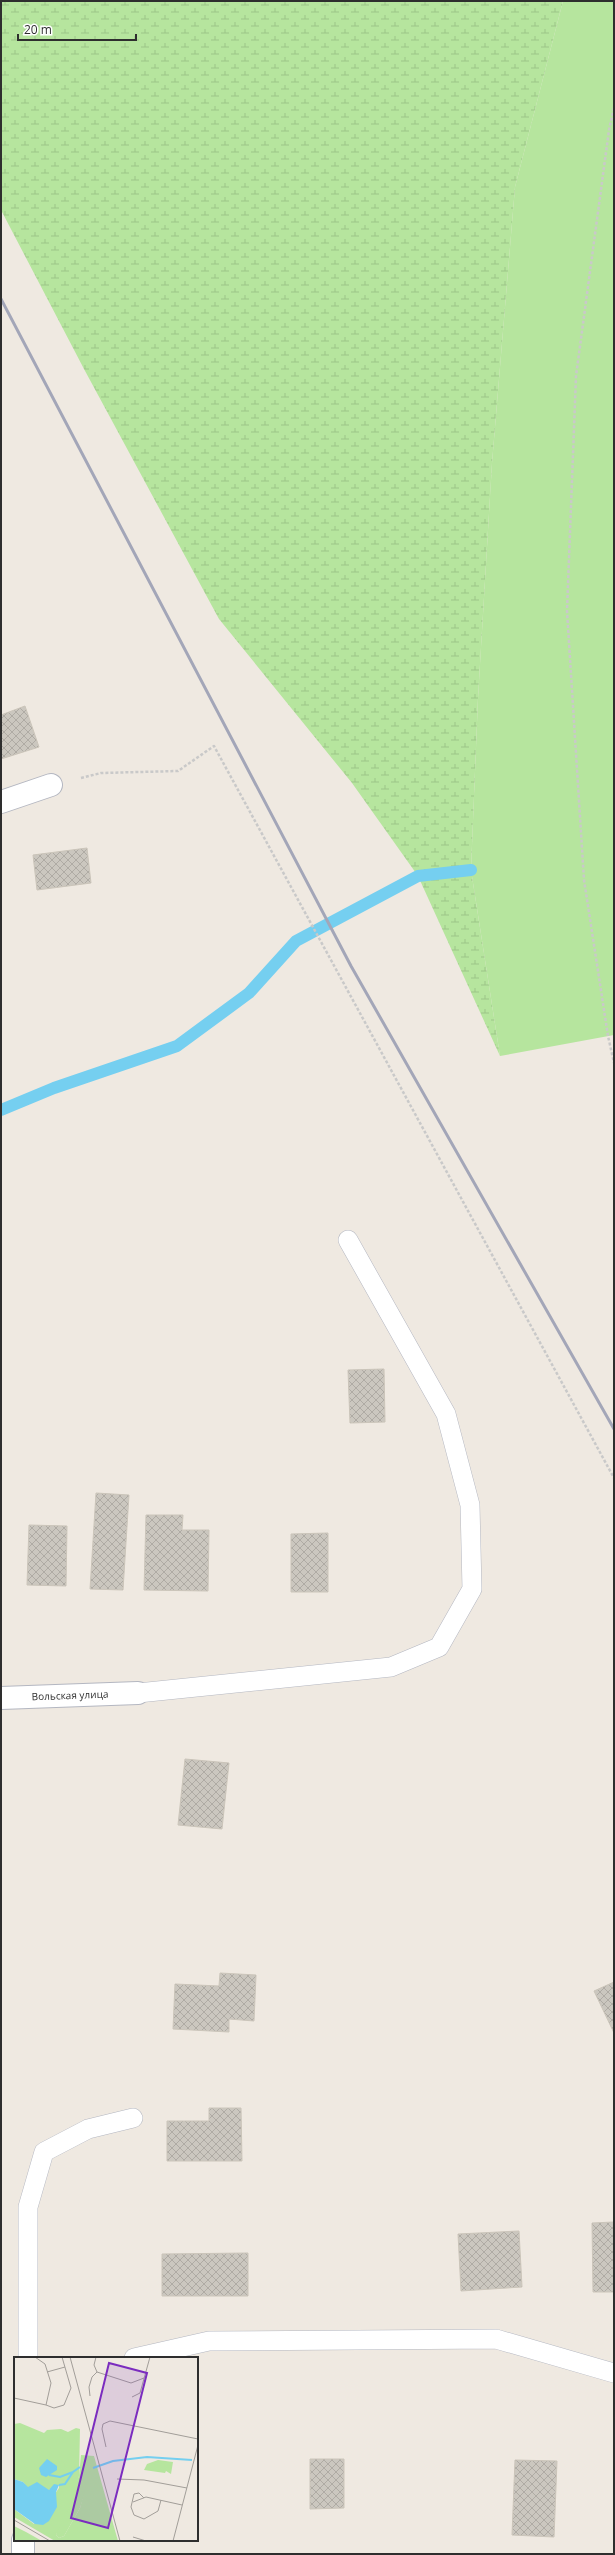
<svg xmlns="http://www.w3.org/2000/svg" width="615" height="2555" font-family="'Open Sans',sans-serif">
	<defs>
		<pattern id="wetland-marsh" width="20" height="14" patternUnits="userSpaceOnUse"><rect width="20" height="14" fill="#b6e59e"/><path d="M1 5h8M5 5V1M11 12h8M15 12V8" fill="none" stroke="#9dc588"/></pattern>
		<pattern id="building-cross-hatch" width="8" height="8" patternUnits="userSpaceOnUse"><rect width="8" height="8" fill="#cbc7bf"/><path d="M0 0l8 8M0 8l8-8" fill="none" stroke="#afaba4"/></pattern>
	</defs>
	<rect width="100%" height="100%" fill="#efe9e1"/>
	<!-- grass -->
	<path fill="#b6e59e" d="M563,1H614V1035L500,1056L471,870L478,698L492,463L515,187Z"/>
	<!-- wetland -->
	<path fill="url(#wetland-marsh)" d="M1,1H563L515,187L492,463L478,698L471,870L500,1056L418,876L352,783L219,619L84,369L1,210Z"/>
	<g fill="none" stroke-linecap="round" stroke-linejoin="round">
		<!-- stream -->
		<path stroke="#75cff0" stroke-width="12" d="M1,1110L54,1088L177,1046L249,993L296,941L418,876L471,870"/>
	</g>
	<!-- building -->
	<g fill="url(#building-cross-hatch)" stroke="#cbc5ba">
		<path d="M25,706L39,747L1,759V715Z"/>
		<path d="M87,848L91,883L37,890L33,855Z"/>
		<path d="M384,1369L385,1422L350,1423L348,1370Z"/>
		<path d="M96,1493L129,1495L123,1590L90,1589Z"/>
		<path d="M146,1515H183L182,1530H209L208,1591L144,1590Z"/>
		<path d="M29,1525L67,1526L66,1586L27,1585Z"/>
		<path d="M328,1533V1592H291V1534Z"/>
		<path d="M185,1759L229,1763L222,1829L178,1825Z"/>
		<path d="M220,1973L256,1975L254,2021L229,2019V2032L173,2029L175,1984L219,1986Z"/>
		<path d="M614,1982V2033L594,1991Z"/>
		<path d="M209,2108H241L242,2161H167V2121H209Z"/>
		<path d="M614,2222V2292H593L592,2223Z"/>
		<path d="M519,2231L522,2287L461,2291L458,2234Z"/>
		<path d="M248,2253V2296H162V2254Z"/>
		<path d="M310,2459H344V2508L310,2509Z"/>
		<path d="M515,2460L557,2461L554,2537L512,2535Z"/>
	</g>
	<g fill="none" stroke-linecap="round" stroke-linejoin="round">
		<defs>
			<g id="lane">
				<path d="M138,1693L391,1667L439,1647L472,1589L470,1505L446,1414L348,1240"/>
				<path d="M28,2358V2207L44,2152L88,2129L133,2118"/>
				<path d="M134,2358L209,2341L496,2339L614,2373"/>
			</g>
			<g id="street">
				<path d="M1,802L51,785"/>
				<path d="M1,1698L138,1693"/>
				<path d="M23,2554V2540"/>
			</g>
		</defs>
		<!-- lane casing -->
		<use href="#lane" stroke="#b4b7c1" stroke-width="20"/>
		<!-- street casing -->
		<use href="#street" stroke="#b4b7c1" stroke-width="24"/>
		<!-- path -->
		<g stroke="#c9c9c9" stroke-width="2.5" stroke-dasharray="3 2" stroke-linecap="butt">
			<path d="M614,108L609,130L576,376L567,611L584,880L608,1036L614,1063"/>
			<path d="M81,778L101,773L178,771L214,746L614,1478"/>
		</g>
		<!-- lane -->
		<use href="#lane" stroke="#fff" stroke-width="19"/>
		<!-- street -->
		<use href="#street" stroke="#fff" stroke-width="22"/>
		<!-- rail -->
		<path stroke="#a3a6b8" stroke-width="3" d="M1,299L351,966L614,1429"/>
	</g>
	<g text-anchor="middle" stroke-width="3.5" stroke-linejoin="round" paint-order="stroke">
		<!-- street labels -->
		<g font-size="10" fill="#2e2e2e" stroke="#fff">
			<text transform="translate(70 1695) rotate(-2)" y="4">Вольская улица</text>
		</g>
	</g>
	<!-- overview -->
	<g transform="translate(14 2357)">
		<rect width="184" height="184" fill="#efe9e1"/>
		<path d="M67,98L80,99L79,111L66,151L50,179L45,181L42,178L43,174L65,119Z" fill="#b6e59e"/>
		<path d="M6,66L30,76L33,73L47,72L54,75L62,71L66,72L65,119L57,147L42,178L45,181L50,179L66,151L80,99L104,184H41L0,160V152L20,167L45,131V128L35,133L13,130L9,125L0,122V67ZM0,169L12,175L28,184H0Z" fill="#b6e59e"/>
		<path d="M144,103L159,105L157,117L152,114L151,116L130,113L133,107Z" fill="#b6e59e"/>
		<path d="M33,102L43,109V113L32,120L27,118L25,111ZM0,122L9,125L14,130L23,125L35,133L40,127L45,128L42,135L43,150L35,164L29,168L21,167L0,152Z" fill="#75cff0"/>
		<path fill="none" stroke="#75cff0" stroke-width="2" d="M79,111L99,104L133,100L178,103M35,118L46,120L59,115M45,128L51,127L59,115L66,110"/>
		<path fill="none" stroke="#a29e99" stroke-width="1" d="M56,0L106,184M82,0L80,8L83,15L117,26L130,21M33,15L51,10M76,39L75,30L78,20L83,15M118,40L126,36L136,0M0,41L32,48L37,26L31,7L21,0M32,48L40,51L50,48L57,31L48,0M92,90L88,72L89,67L96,64L184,82M103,122L130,123L173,131M130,141L125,136L120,137L117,150L120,158L130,162L144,154L147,143M119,145L132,140L168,148M0,163L36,184M119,180L132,184M159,184L184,88"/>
		<path fill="#7b2cbf" fill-opacity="0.15" stroke="#7b2cbf" stroke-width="2" d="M95,6L133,16L94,171L57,161Z"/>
		<rect width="184" height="184" fill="none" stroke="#2e2e2e" stroke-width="2"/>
	</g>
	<!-- border -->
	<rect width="615" height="2555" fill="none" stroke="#2e2e2e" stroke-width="4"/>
	<!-- scale -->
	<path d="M18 34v6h118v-6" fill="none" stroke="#2e2e2e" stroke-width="2"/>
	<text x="24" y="34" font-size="12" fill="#2e2e2e" stroke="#ffffff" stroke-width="3" paint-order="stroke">20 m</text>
</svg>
